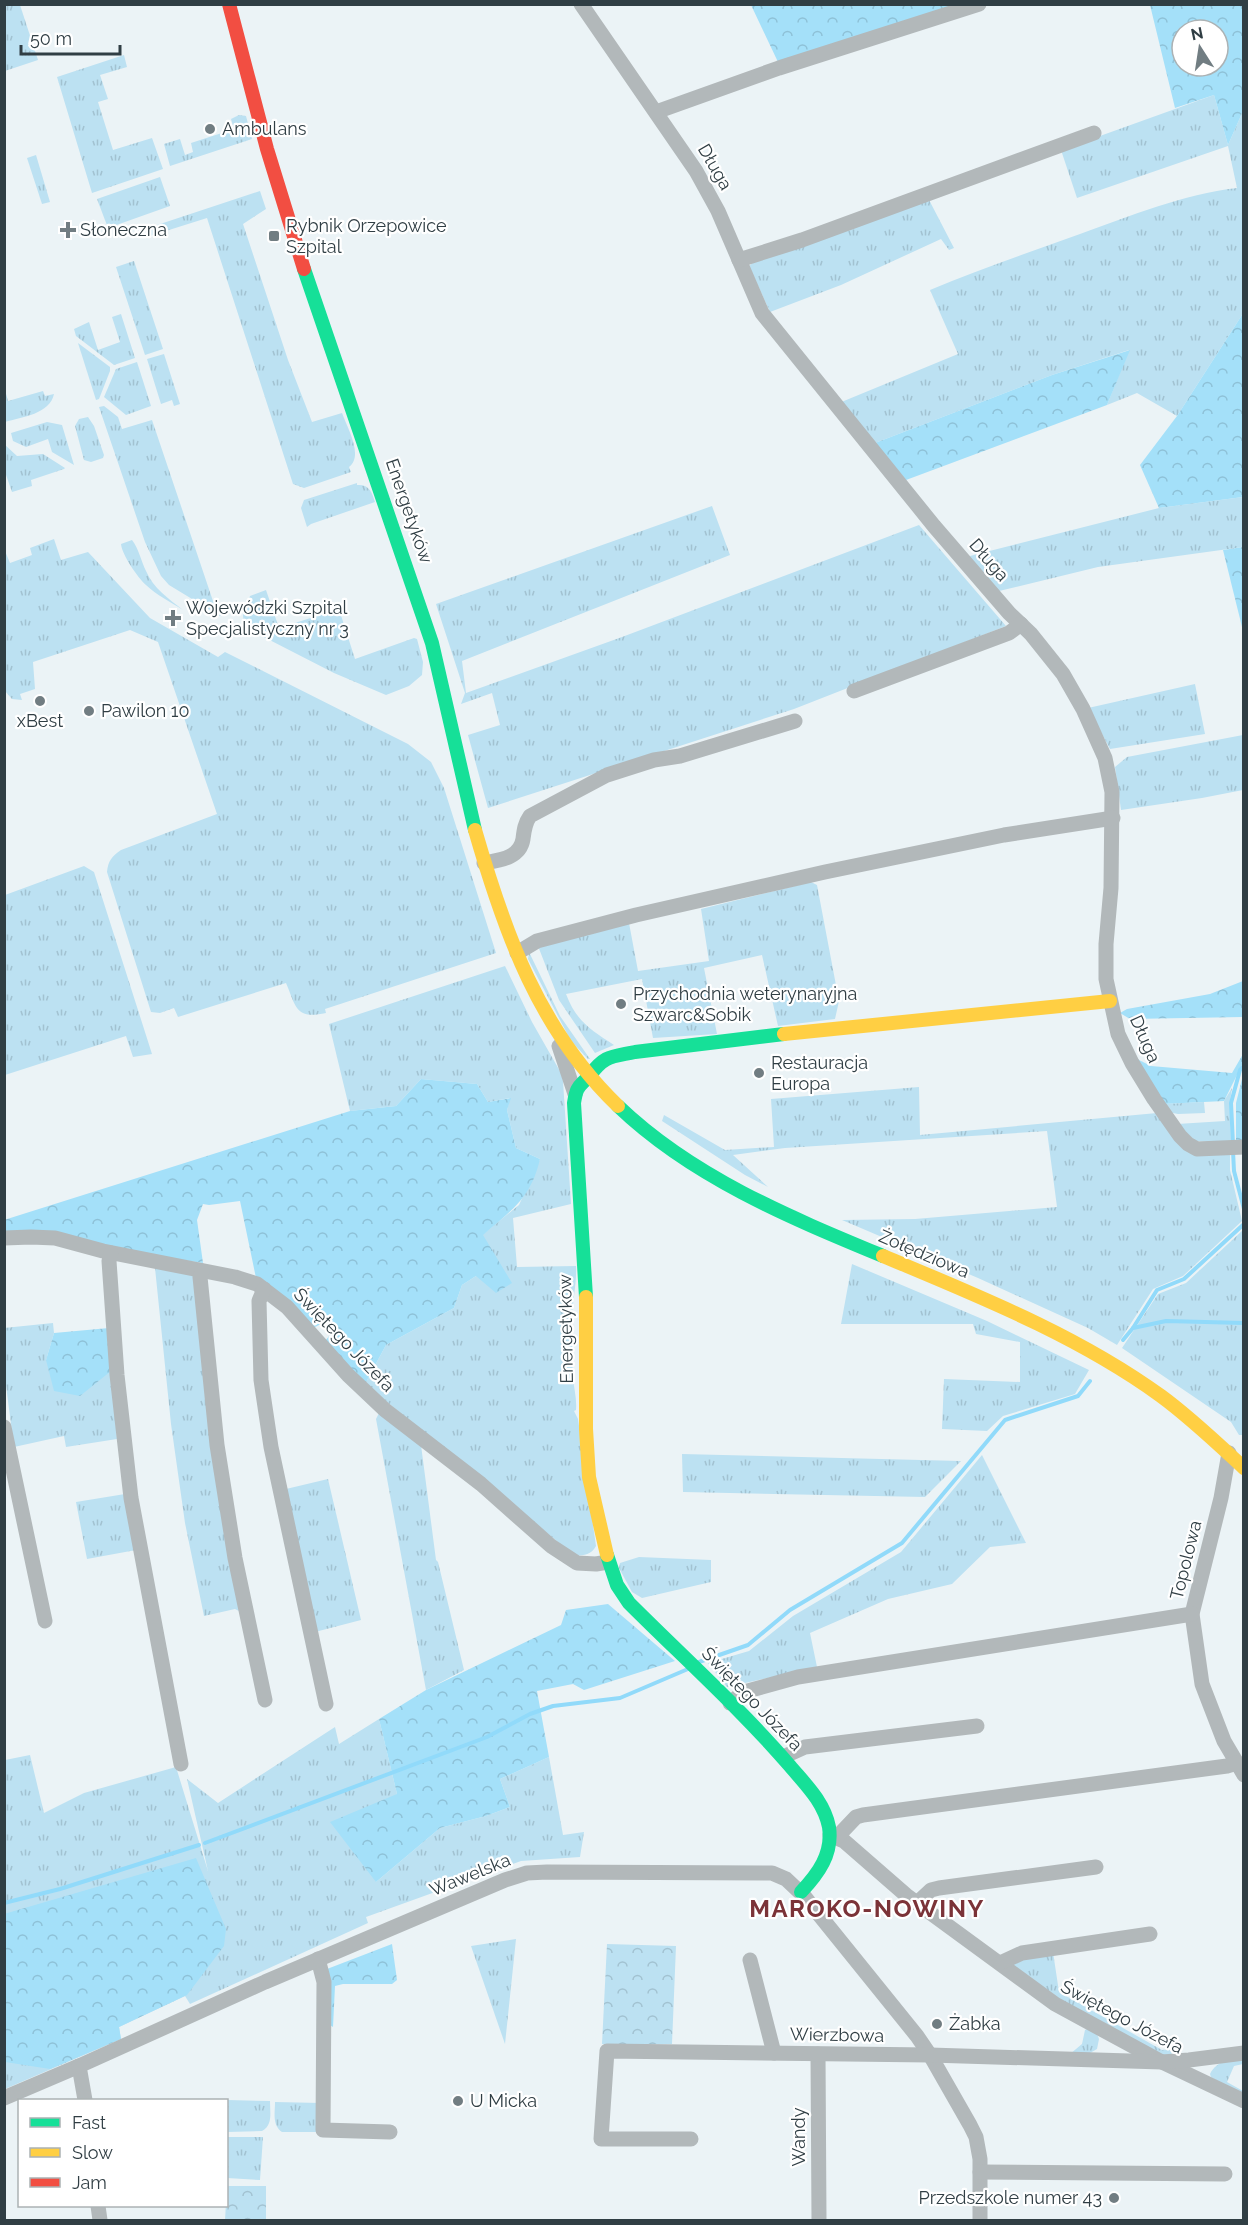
<svg xmlns="http://www.w3.org/2000/svg" width="1248" height="2225" font-family="Raleway,sans-serif">
	<defs>
		<pattern id="grass-tufts" width="24" height="20" patternUnits="userSpaceOnUse" patternTransform="scale(1.5)"><rect width="24" height="20" fill="#bce1f2"/><path d="M3 7l-1-3M5 7V3M7 7l1-3M15 17l-1-3M17 17v-4M19 17l1-3" fill="none" stroke="#a2c2d1"/></pattern>
		<pattern id="forest-crowns" width="20" height="18" patternUnits="userSpaceOnUse" patternTransform="scale(1.5)"><rect width="20" height="18" fill="#a4e0f9"/><path d="M2 6a3 3 0 1 1 6 0M12 15a3 3 0 1 1 6 0" fill="none" stroke="#8ec1d7"/></pattern>
		<pattern id="park-crowns" width="20" height="18" patternUnits="userSpaceOnUse" patternTransform="scale(1.5)"><rect width="20" height="18" fill="#bce1f2"/><path d="M2 6a3 3 0 1 1 6 0M12 15a3 3 0 1 1 6 0" fill="none" stroke="#a2c2d1"/></pattern>
	</defs>
	<rect width="100%" height="100%" fill="#ebf3f6"/>
	<!-- grass -->
	<g fill="url(#grass-tufts)">
		<path d="M5,4L20,5L38,60L5,71Z"/>
		<path d="M124,55L127,67L100,75L108,99L98,102L113,150L152,138L163,169L92,193L57,77Z"/>
		<path d="M1214,95L1228,145L1243,111L1242,315L1177,416L1137,393L1107,405L1129,350L1052,375L875,443L839,403L958,354L930,290C980,269 1030,252 1080,234C1131,216 1183,194 1237,188L1228,146L1077,198L1061,150Z"/>
		<path d="M239,115L246,116L252,139L170,166L164,144L180,139L185,155L193,152L191,143L234,129L231,119Z"/>
		<path d="M36,155L50,202L42,204L27,158Z"/>
		<path d="M160,177L170,206L108,228L97,199Z"/>
		<path d="M260,191L266,209L243,224L288,360L312,422L342,413C347,427 364,456 349,467L351,472L304,488L293,484L207,218L150,236L148,228Z"/>
		<path d="M927,196L954,248L949,250L941,239L841,285L770,312L749,266L755,261Z"/>
		<path d="M134,261L163,349L145,355L116,267Z"/>
		<path d="M121,314L135,358L114,365L76,336L74,329L89,322L98,350L120,342L112,317Z"/>
		<path d="M78,343L110,367V371L99,399L96,400Z"/>
		<path d="M164,354L180,404L174,406L172,400L161,404L147,359Z"/>
		<path d="M137,362L151,406L126,415L104,397L116,369Z"/>
		<path d="M5,390L8,401L43,391L45,396L54,394C50,414 22,417 5,422Z"/>
		<path d="M104,406L118,417L122,429L152,420L215,607L227,603L223,615L220,616L169,585L161,576L145,542L99,407Z"/>
		<path d="M88,417L94,426L104,455L103,458L91,462L84,460L75,426L79,419Z"/>
		<path d="M47,422L62,425L74,465L52,452L48,439L26,447L13,441L11,433Z"/>
		<path d="M4,444L17,456L43,454L65,468L64,469L31,480L32,486L12,492L5,472Z"/>
		<path d="M357,483V485C369,484 372,492 375,502L311,524L307,527L301,508L304,500Z"/>
		<path d="M1243,497V547L1098,567L999,591L966,557L1159,508Z"/>
		<path d="M712,506L730,555L462,661L466,693L622,637L919,525L1006,626L794,709L488,808L468,735L500,725L492,693L461,704L465,693L436,604Z"/>
		<path d="M54,539L61,560L88,552L150,618L218,657L225,652L408,744L431,762L444,788L496,953L325,1009L326,1013C295,1020 296,1006 286,983L178,1017L174,1008L160,1013L151,1012L107,872C108,861 112,856 121,850L217,814L158,642L130,630L33,662L35,689L20,694L22,700L12,699L5,691V551L10,563L32,555L30,548Z"/>
		<path d="M132,540C139,549 141,561 146,571C153,588 169,599 183,610C171,602 156,595 146,585C138,578 122,555 121,544Z"/>
		<path d="M266,590L279,628L339,609L355,659L414,638L417,639L423,662L422,675L409,686L386,695L334,673L244,627L243,615L250,596Z"/>
		<path d="M1195,684L1205,734L1110,749L1088,708Z"/>
		<path d="M1243,735V790L1202,798L1121,810L1115,767L1127,757Z"/>
		<path d="M84,866L94,872L152,1054L133,1057L126,1036L5,1075V895Z"/>
		<path d="M811,882L817,885L839,1001L835,1019L778,1026L762,955L704,968L717,1034L653,1038L642,979L566,994C576,1021 591,1030 614,1045L595,1053L559,1000L538,946L629,923L638,971L709,961L701,909Z"/>
		<path d="M529,952L560,1016L590,1059H588L571,1041L528,959Z"/>
		<path d="M505,966L532,1022L561,1073L563,1081L571,1204L513,1218L517,1267L576,1266C577,1286 571,1306 572,1326C572,1344 572,1361 573,1378C574,1389 577,1399 576,1410L574,1411L578,1419L596,1546C591,1555 585,1555 575,1556L365,1384L386,1345L454,1308L462,1285L476,1276L482,1235L519,1205L540,1159L516,1148L507,1110L510,1098L488,1102L477,1084L421,1079L396,1106L350,1111L329,1024Z"/>
		<path d="M919,1087L920,1135L1157,1113L1191,1151L1230,1153V1170L1242,1221L1183,1276L1153,1289L1117,1345L1088,1328L978,1278L842,1220L915,1219L1057,1207L1047,1131L785,1148L733,1155L768,1187L745,1175L662,1121L664,1115L725,1150L774,1147L771,1099Z"/>
		<path d="M1232,1088L1230,1101L1231,1143L1195,1141L1177,1124L1225,1121L1224,1101Z"/>
		<path d="M1204,1102L1205,1113L1178,1114L1168,1112L1163,1104Z"/>
		<path d="M1243,1230V1435H1239L1231,1422L1122,1348L1158,1294L1186,1283Z"/>
		<path d="M852,1264L987,1321L1089,1370L1075,1394L1003,1416L987,1431L942,1429L944,1379L1020,1382V1342L976,1334L973,1324H841Z"/>
		<path d="M155,1268L197,1275L239,1611L235,1609L204,1616L185,1523L171,1424Z"/>
		<path d="M53,1323L54,1333L46,1360L111,1371L117,1439L66,1447L64,1436L14,1447L5,1378L4,1328Z"/>
		<path d="M380,1411L421,1445L436,1560L438,1562L464,1670L426,1690L376,1419Z"/>
		<path d="M682,1454L961,1461L925,1497L683,1492Z"/>
		<path d="M982,1455L1026,1543L990,1547L952,1584L888,1599L810,1633L817,1667L727,1687L708,1663L749,1651L793,1616L901,1552Z"/>
		<path d="M328,1479L361,1620L315,1632L286,1489Z"/>
		<path d="M125,1494L136,1550L87,1559L76,1502Z"/>
		<path d="M639,1557L711,1560V1582L642,1598L632,1592L619,1568L620,1563Z"/>
		<path d="M379,1719L397,1794L376,1882L440,1828L486,1816L510,1807L500,1779L549,1757L563,1835L584,1832L580,1857L521,1861L366,1917L368,1923L190,2004L185,1996L119,2027L121,2039L5,2089V1760L30,1755L44,1813L84,1793L176,1767L208,1871L187,1779L218,1803L335,1727L339,1744Z"/>
		<path d="M516,1939L505,2044L471,1946Z"/>
		<path d="M1053,1952L1059,1992L1162,2050L1171,2049L1172,2057L1164,2056L1081,2014L1013,1966L1015,1961Z"/>
		<path d="M1089,2028L1097,2034L1099,2039L1097,2049L1090,2053L1070,2054L1082,2044L1085,2030Z"/>
		<path d="M1243,2058V2064L1234,2066L1227,2082L1243,2091V2096L1211,2077L1210,2074C1217,2060 1230,2060 1243,2058Z"/>
		<path d="M227,2100L270,2101C270,2113 273,2125 262,2131L227,2132Z"/>
		<path d="M275,2102L321,2103L322,2132H282C272,2125 275,2113 275,2102Z"/>
		<path d="M227,2137H263L260,2180L227,2178Z"/>
	</g>
	<!-- forest -->
	<g fill="url(#forest-crowns)" fill-rule="evenodd">
		<path d="M751,5H965L778,62Z"/>
		<path d="M1150,5H1243V111L1228,145L1214,95L1175,108ZM1182,30H1218V66H1182Z"/>
		<path d="M1242,315L1243,497L1159,508L1140,465L1177,416Z"/>
		<path d="M1130,350L1107,405L906,480L875,443L1052,375Z"/>
		<path d="M1243,547H1244L1243,631L1223,550Z"/>
		<path d="M1243,981V1017L1130,1019L1120,1013L1127,1009L1210,994Z"/>
		<path d="M1243,1054V1063L1224,1101L1163,1104L1137,1059L1151,1066L1232,1073Z"/>
		<path d="M1243,1075V1142L1236,1143V1103Z"/>
		<path d="M421,1079L477,1084L488,1102L511,1098L507,1110L516,1148L540,1159C531,1198 512,1210 483,1235L512,1283L496,1293L476,1276L462,1285L454,1308L386,1345L365,1384L325,1341L330,1335L321,1324L313,1328L256,1278L240,1201L209,1205L203,1204L197,1220L203,1263L5,1233L4,1220L350,1111L396,1106Z"/>
		<path d="M109,1328L111,1371L80,1396L54,1391L46,1360L54,1333Z"/>
		<path d="M608,1604L675,1661L584,1690L573,1684L537,1691L549,1757L500,1779L510,1807L486,1816L440,1828L376,1882L330,1822L397,1794L379,1719L426,1690L561,1625L566,1610Z"/>
		<path d="M196,1858L226,1929L224,1946L187,1995L119,2027L121,2039L50,2069L5,2062L4,1914Z"/>
		<path d="M392,1944L397,1980L392,1984H343L335,1986L333,2027L330,2025L327,1969Z"/>
	</g>
	<!-- park -->
	<g fill="url(#park-crowns)">
		<path d="M607,1944L676,1946L672,2044H602Z"/>
		<path d="M227,2186H266V2220H225Z"/>
	</g>
	<g fill="none" stroke-linecap="round" stroke-linejoin="round">
		<!-- stream -->
		<g stroke="#91dafa" stroke-width="4">
			<path d="M1233,1144L1231,1103L1240,1070L1244,1066"/>
			<path d="M1233,1151L1234,1171L1244,1209"/>
			<path d="M1133,1328L1157,1290L1184,1279L1244,1224"/>
			<path d="M1123,1340L1133,1328L1166,1321L1244,1323"/>
			<path d="M699,1662L748,1645L790,1610L902,1543L1005,1420L1078,1396L1090,1381"/>
			<path d="M205,1843L487,1737L530,1714L553,1706L620,1698L688,1669"/>
			<path d="M4,1903L60,1889L199,1845"/>
		</g>
		<!-- street -->
		<g stroke="#b2b8ba" stroke-width="15">
			<path d="M581,4L696,171L718,211L762,313L934,526L1009,613L1031,634L1063,674L1083,709L1105,758L1112,792L1111,888L1106,944V979L1118,1034L1132,1063L1154,1099L1180,1136L1188,1144L1197,1149L1244,1147"/>
			<path d="M656,112L779,68L979,4"/>
			<path d="M739,260L802,240L1094,133"/>
			<path d="M854,691L1009,633L1021,624"/>
			<path d="M484,863C500,860 520,858 523,839C524,830 525,823 530,816L607,775L654,760L680,756L795,721"/>
			<path d="M517,953L537,941L636,915L825,872L1004,835L1113,818"/>
			<path d="M559,1046L575,1094"/>
			<path d="M4,1238L31,1237L55,1238L103,1251L235,1277L257,1284L287,1307L348,1375L385,1410L481,1484L551,1546L577,1563L596,1564L608,1562"/>
			<path d="M111,1253L109,1261L117,1375L131,1498L181,1764"/>
			<path d="M202,1271L200,1277L217,1445L235,1558L265,1700"/>
			<path d="M264,1289L259,1301L261,1380L271,1447L326,1704"/>
			<path d="M4,1427L45,1621"/>
			<path d="M1229,1453L1221,1498L1192,1614L1202,1684L1224,1741L1244,1775"/>
			<path d="M730,1703L744,1692L798,1677L1192,1614"/>
			<path d="M783,1757L805,1747L977,1726"/>
			<path d="M830,1835L844,1841L906,1895L1055,2004L1162,2062L1244,2101"/>
			<path d="M837,1837L856,1817L863,1815L1227,1766L1237,1763"/>
			<path d="M917,1903L931,1890L939,1888L1096,1867"/>
			<path d="M318,1959L324,1982L323,2130L390,2132"/>
			<path d="M750,1960L774,2053"/>
			<path d="M1000,1963L1022,1953L1150,1934"/>
			<path d="M818,2054L819,2220"/>
			<path d="M4,2098L79,2066"/>
			<path d="M85,2100L79,2066L265,1982L505,1880L527,1873L547,1872L772,1873L786,1879L804,1896L917,2036L930,2055L970,2125L976,2137L980,2159V2220"/>
			<path d="M691,2139H601L607,2051L930,2055L1162,2062L1189,2060L1244,2053"/>
			<path d="M980,2172L1225,2174"/>
			<path d="M98,2206L100,2220"/>
		</g>
		<!-- fast -->
		<g stroke="#16e098" stroke-width="14">
			<path d="M304,269L432,643L475,830"/>
			<path d="M618,1106C692,1177 789,1217 883,1256"/>
			<path d="M586,1297L574,1103C577,1084 579,1088 590,1075C605,1055 611,1057 635,1052L784,1034"/>
			<path d="M607,1555L617,1585L629,1603C683,1657 740,1708 790,1766C806,1785 824,1802 829,1827C833,1854 818,1874 801,1892"/>
		</g>
		<!-- slow -->
		<g stroke="#ffcf43" stroke-width="14">
			<path d="M475,830C505,934 539,1030 618,1106"/>
			<path d="M784,1034L1110,1001"/>
			<path d="M883,1256C978,1296 1077,1335 1161,1396C1191,1418 1217,1443 1244,1468"/>
			<path d="M586,1297V1429L589,1477L607,1555"/>
		</g>
		<!-- jam -->
		<path stroke="#f24e42" stroke-width="14" d="M229,4L267,149L304,269"/>
	</g>
	<!-- markers -->
	<g fill="#717d82" stroke="#fff" stroke-width="2">
		<circle cx="210" cy="129" r="6"/>
		<path d="M65 221h6v6h6v6h-6v6h-6v-6h-6v-6h6z"/>
		<rect x="268" y="230" width="12" height="12" rx="3"/>
		<path d="M170 609h6v6h6v6h-6v6h-6v-6h-6v-6h6z"/>
		<circle cx="40" cy="701" r="6"/>
		<circle cx="89" cy="711" r="6"/>
		<circle cx="621" cy="1004" r="6"/>
		<circle cx="759" cy="1073" r="6"/>
		<circle cx="937" cy="2024" r="6"/>
		<circle cx="458" cy="2101" r="6"/>
		<circle cx="1114" cy="2198" r="6"/>
	</g>
	<g text-anchor="middle" stroke-width="4.5" stroke-linejoin="round" paint-order="stroke">
		<!-- poi labels -->
		<g font-size="18" fill="#303e44" stroke="#fff" text-anchor="start">
			<text x="222" y="135">Ambulans</text>
			<text x="286" y="232">Rybnik Orzepowice<tspan x="286" dy="21">Szpital</tspan></text>
			<text x="80" y="236">Słoneczna</text>
			<text x="186" y="614">Wojewódzki Szpital<tspan x="186" dy="21">Specjalistyczny nr 3</tspan></text>
			<text x="101" y="717">Pawilon 10</text>
			<text x="40" y="727" text-anchor="middle">xBest</text>
			<text x="633" y="1000">Przychodnia weterynaryjna<tspan x="633" dy="21">Szwarc&amp;Sobik</tspan></text>
			<text x="771" y="1069">Restauracja<tspan x="771" dy="21">Europa</tspan></text>
			<text x="949" y="2030">Żabka</text>
			<text x="470" y="2107">U Micka</text>
			<text x="1102" y="2204" text-anchor="end">Przedszkole numer 43</text>
		</g>
		<!-- street labels -->
		<g font-size="18" fill="#303e44" stroke="#fff">
			<text transform="translate(715 167) rotate(60)" y="6">Długa</text>
			<text transform="translate(409 511) rotate(71)" y="6">Energetyków</text>
			<text transform="translate(989 560) rotate(49)" y="6">Długa</text>
			<text transform="translate(1145 1039) rotate(66)" y="6">Długa</text>
			<text transform="translate(924 1254) rotate(23)" y="6">Żołędziowa</text>
			<text transform="translate(566 1329) rotate(-91)" y="6">Energetyków</text>
			<text transform="translate(344 1340) rotate(46)" y="6">Świętego Józefa</text>
			<text transform="translate(1186 1560) rotate(-76)" y="6">Topolowa</text>
			<text transform="translate(752 1699) rotate(46)" y="6">Świętego Józefa</text>
			<text transform="translate(470 1875) rotate(-22)" y="6">Wawelska</text>
			<text transform="translate(1122 2017) rotate(28)" y="6">Świętego Józefa</text>
			<text transform="translate(837 2035) rotate(1)" y="6">Wierzbowa</text>
			<text transform="translate(799 2137) rotate(-90)" y="6">Wandy</text>
		</g>
		<!-- district labels -->
		<g font-size="24" font-weight="bold" letter-spacing="1.5" fill="#7b3338" stroke="#fff">
			<text x="867" y="1917">MAROKO-NOWINY</text>
		</g>
	</g>
	<!-- border -->
	<rect width="1248" height="2225" fill="none" stroke="#303e44" stroke-width="12"/>
	<!-- legend -->
	<rect x="18" y="2099" width="210" height="108" fill="#ffffff" stroke="#acb2b4" stroke-width="1.5"/>
	<rect x="30" y="2118" width="30" height="9" fill="#16e098" stroke="#acb2b4" stroke-width="1.5"/>
	<text x="72" y="2129" font-size="18" fill="#303e44">Fast</text>
	<rect x="30" y="2148" width="30" height="9" fill="#ffcf43" stroke="#acb2b4" stroke-width="1.5"/>
	<text x="72" y="2159" font-size="18" fill="#303e44">Slow</text>
	<rect x="30" y="2178" width="30" height="9" fill="#f24e42" stroke="#acb2b4" stroke-width="1.5"/>
	<text x="72" y="2189" font-size="18" fill="#303e44">Jam</text>
	<!-- north arrow -->
	<g transform="translate(1200 48) rotate(348)"><circle r="28" fill="#ffffff" stroke="#acb2b4" stroke-width="1.5"/>
	<path d="M0-4.5L10 22L0 15L-10 22Z" fill="#717d82"/>
	<text y="-9" font-size="16" font-weight="bold" text-anchor="middle" fill="#303e44">N</text>
	</g>
	<!-- scale -->
	<path d="M21 45v9h99v-9" fill="none" stroke="#303e44" stroke-width="3"/>
	<text x="30" y="45" font-size="18" fill="#303e44" stroke="#ffffff" stroke-width="4.5" paint-order="stroke">50 m</text>
</svg>
